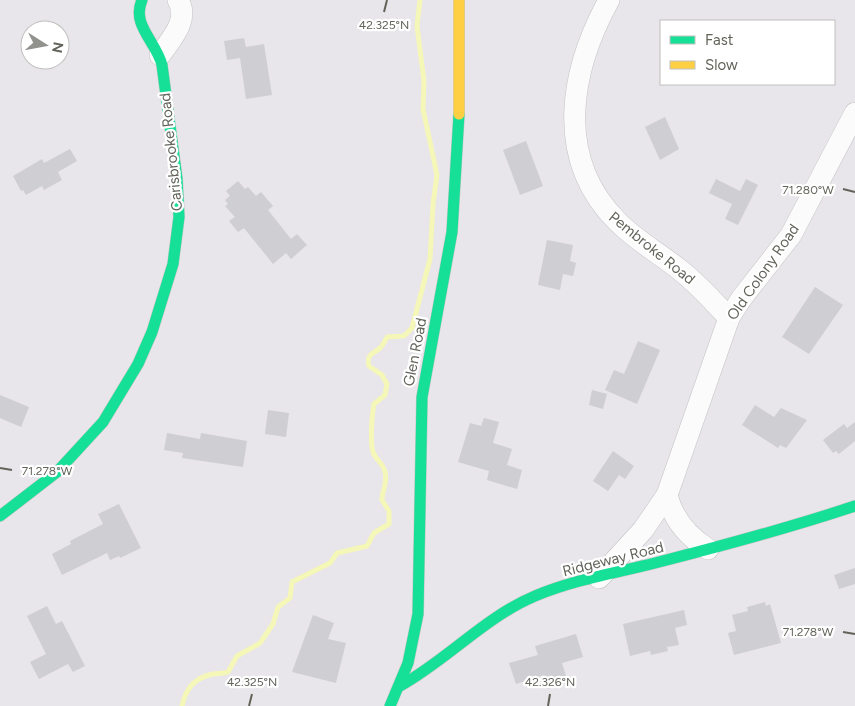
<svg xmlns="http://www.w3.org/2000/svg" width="855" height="706" font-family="Figtree,sans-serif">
	<rect width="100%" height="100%" fill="#e8e5eb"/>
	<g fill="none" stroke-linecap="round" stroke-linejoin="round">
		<!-- stream -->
		<path stroke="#f4f7b7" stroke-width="5" d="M182,706C186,688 194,678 213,674C218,673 223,674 228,672L237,656L260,643L273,624L278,607L290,598L292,582L330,563L337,553L367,546L374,533L389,524V511L382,500C382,490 388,483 385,472C383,463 376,460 373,452C370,442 372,414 374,404L385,395L387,384L382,375L369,366C366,354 373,354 380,348C383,345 385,341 387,337L404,336L412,328L430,259L433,204L437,175L423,109L424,81L417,26L420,0"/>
	</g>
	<!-- building -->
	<g fill="#cfced2">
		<path d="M244,38L246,47L264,44L272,95L246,99L240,58L227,60L224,41Z"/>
		<path d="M665,117L679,149L660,160L645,127Z"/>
		<path d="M526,141L543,186L520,195L503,150Z"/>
		<path d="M70,149L77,161L58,172L62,180L44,190L42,186L26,195L23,190L21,191L13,176L42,159L44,163Z"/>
		<path d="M716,179L740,191L746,179L758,185L738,225L725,219L732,204L709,193Z"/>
		<path d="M238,181L245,189L248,187L256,196L261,192L273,206L268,210L291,239L297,234L307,245L291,259L286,253L273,264L244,228L238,232L229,221L235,217L225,206L228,204L225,200L230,196L226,191Z"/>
		<path d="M547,240L573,245L570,261L576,263L573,276L563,274L560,290L538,285Z"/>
		<path d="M815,287L843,305L809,354L782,337Z"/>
		<path d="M638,341L660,350L637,404L605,390L614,370L624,374Z"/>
		<path d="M592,390L607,394L603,409L589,405Z"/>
		<path d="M0,395L29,407L21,427L0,418Z"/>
		<path d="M755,405L774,417L781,408L807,420L786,448L780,445L778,448L742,425Z"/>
		<path d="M268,410L289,413L286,437L265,434Z"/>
		<path d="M484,418L499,422L493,443L512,449L507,465L522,470L517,489L487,480L489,471L458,462L470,423L481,426Z"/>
		<path d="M855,422V441L839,454L836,451L833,453L823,440L844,424L847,428Z"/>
		<path d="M167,433L200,439L201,433L247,441L243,467L182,458L183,453L164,450Z"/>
		<path d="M613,451L634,466L625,479L619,475L608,491L593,481Z"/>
		<path d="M119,504L141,548L120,558L119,556L110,560L107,553L62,575L52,554L71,544L70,541L103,524L98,514Z"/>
		<path d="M855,568V584L839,589L834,575Z"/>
		<path d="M765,602L766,606L770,604L781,643L734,655L728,633L736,631L732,615L748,611L747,607Z"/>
		<path d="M47,606L56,624L62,621L85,666L73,672L68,664L39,679L30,662L46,654L27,616Z"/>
		<path d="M684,610L687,625L675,628L679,645L667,647L668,651L651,655L650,651L630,656L623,624Z"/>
		<path d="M313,615L334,623L328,639L346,643L336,683L292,672Z"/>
		<path d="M576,634L583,657L562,663L568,683L548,689L544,675L516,684L509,663L538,655L535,646Z"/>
	</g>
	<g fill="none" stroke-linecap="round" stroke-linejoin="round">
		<defs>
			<g id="street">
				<path d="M609,0C570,71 554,158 617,221C635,240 659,253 680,270C698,284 713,301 729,318"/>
				<path d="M160,55C171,39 190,20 178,0"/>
				<path d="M667,495C673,519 687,536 708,549"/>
				<path d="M599,578L643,530L667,495L729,318L741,299L791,235L855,113"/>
			</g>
			<g id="fast">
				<path d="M0,516L57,472L103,422L138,364L152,332L173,264L179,217L177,179L162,65C156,41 131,25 142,0"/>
				<path d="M400,686C447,660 485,617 535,596C573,580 615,573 655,563C722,546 789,528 855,506"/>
				<path d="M390,706L408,663L418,614L422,397L452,232L459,114"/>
			</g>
			<path id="slow" d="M459,114V0"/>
		</defs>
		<!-- street casing -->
		<use href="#street" stroke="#c4c4c3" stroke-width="22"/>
		<!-- fast casing -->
		<use href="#fast" stroke="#c6c6c5" stroke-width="12"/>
		<!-- slow casing -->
		<use href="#slow" stroke="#c6c6c5" stroke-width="12"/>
		<!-- street -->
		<use href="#street" stroke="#fcfbfc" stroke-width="21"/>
		<!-- fast -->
		<use href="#fast" stroke="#16e098" stroke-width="11"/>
		<!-- slow -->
		<use href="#slow" stroke="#ffcf43" stroke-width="11"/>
	</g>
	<!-- ticks -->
	<path fill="none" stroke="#62645a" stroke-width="2" d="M384,12L387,0M843,189L855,192M0,468L12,470M843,632L855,634M249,706L252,694M548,706L550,694"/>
	<g text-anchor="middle" stroke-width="4.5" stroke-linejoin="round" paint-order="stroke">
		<!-- street labels -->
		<g font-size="15" fill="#62645a" stroke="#fff">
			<text transform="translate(171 152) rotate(-96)" y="5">Carisbrooke Road</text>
			<text transform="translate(652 248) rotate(39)" y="5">Pembroke Road</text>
			<text transform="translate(763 272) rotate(-55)" y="5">Old Colony Road</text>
			<text transform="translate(415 352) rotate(-79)" y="5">Glen Road</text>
			<text transform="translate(613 559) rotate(-14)" y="5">Ridgeway Road</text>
		</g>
	</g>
	<g font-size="12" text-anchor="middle" fill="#62645a" stroke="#fff" stroke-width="4.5" stroke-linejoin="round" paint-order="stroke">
		<text x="384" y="29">42.325°N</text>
		<text x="808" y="194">71.280°W</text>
		<text x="47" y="475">71.278°W</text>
		<text x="808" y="636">71.278°W</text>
		<text x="252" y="686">42.325°N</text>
		<text x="550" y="686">42.326°N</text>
	</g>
	<!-- legend -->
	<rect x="660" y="20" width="175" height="65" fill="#ffffff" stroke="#c0c1bd"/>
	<rect x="670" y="36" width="25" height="8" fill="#16e098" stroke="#c0c1bd"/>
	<text x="705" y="45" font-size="15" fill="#62645a">Fast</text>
	<rect x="670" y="61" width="25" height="8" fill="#ffcf43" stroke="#c0c1bd"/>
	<text x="705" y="70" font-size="15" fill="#62645a">Slow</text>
	<!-- north arrow -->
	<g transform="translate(45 45) rotate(101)"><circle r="24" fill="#ffffff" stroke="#c0c1bd"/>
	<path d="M0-4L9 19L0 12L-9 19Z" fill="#91918d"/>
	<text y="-8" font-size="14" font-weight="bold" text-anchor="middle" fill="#62645a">N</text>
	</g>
</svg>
